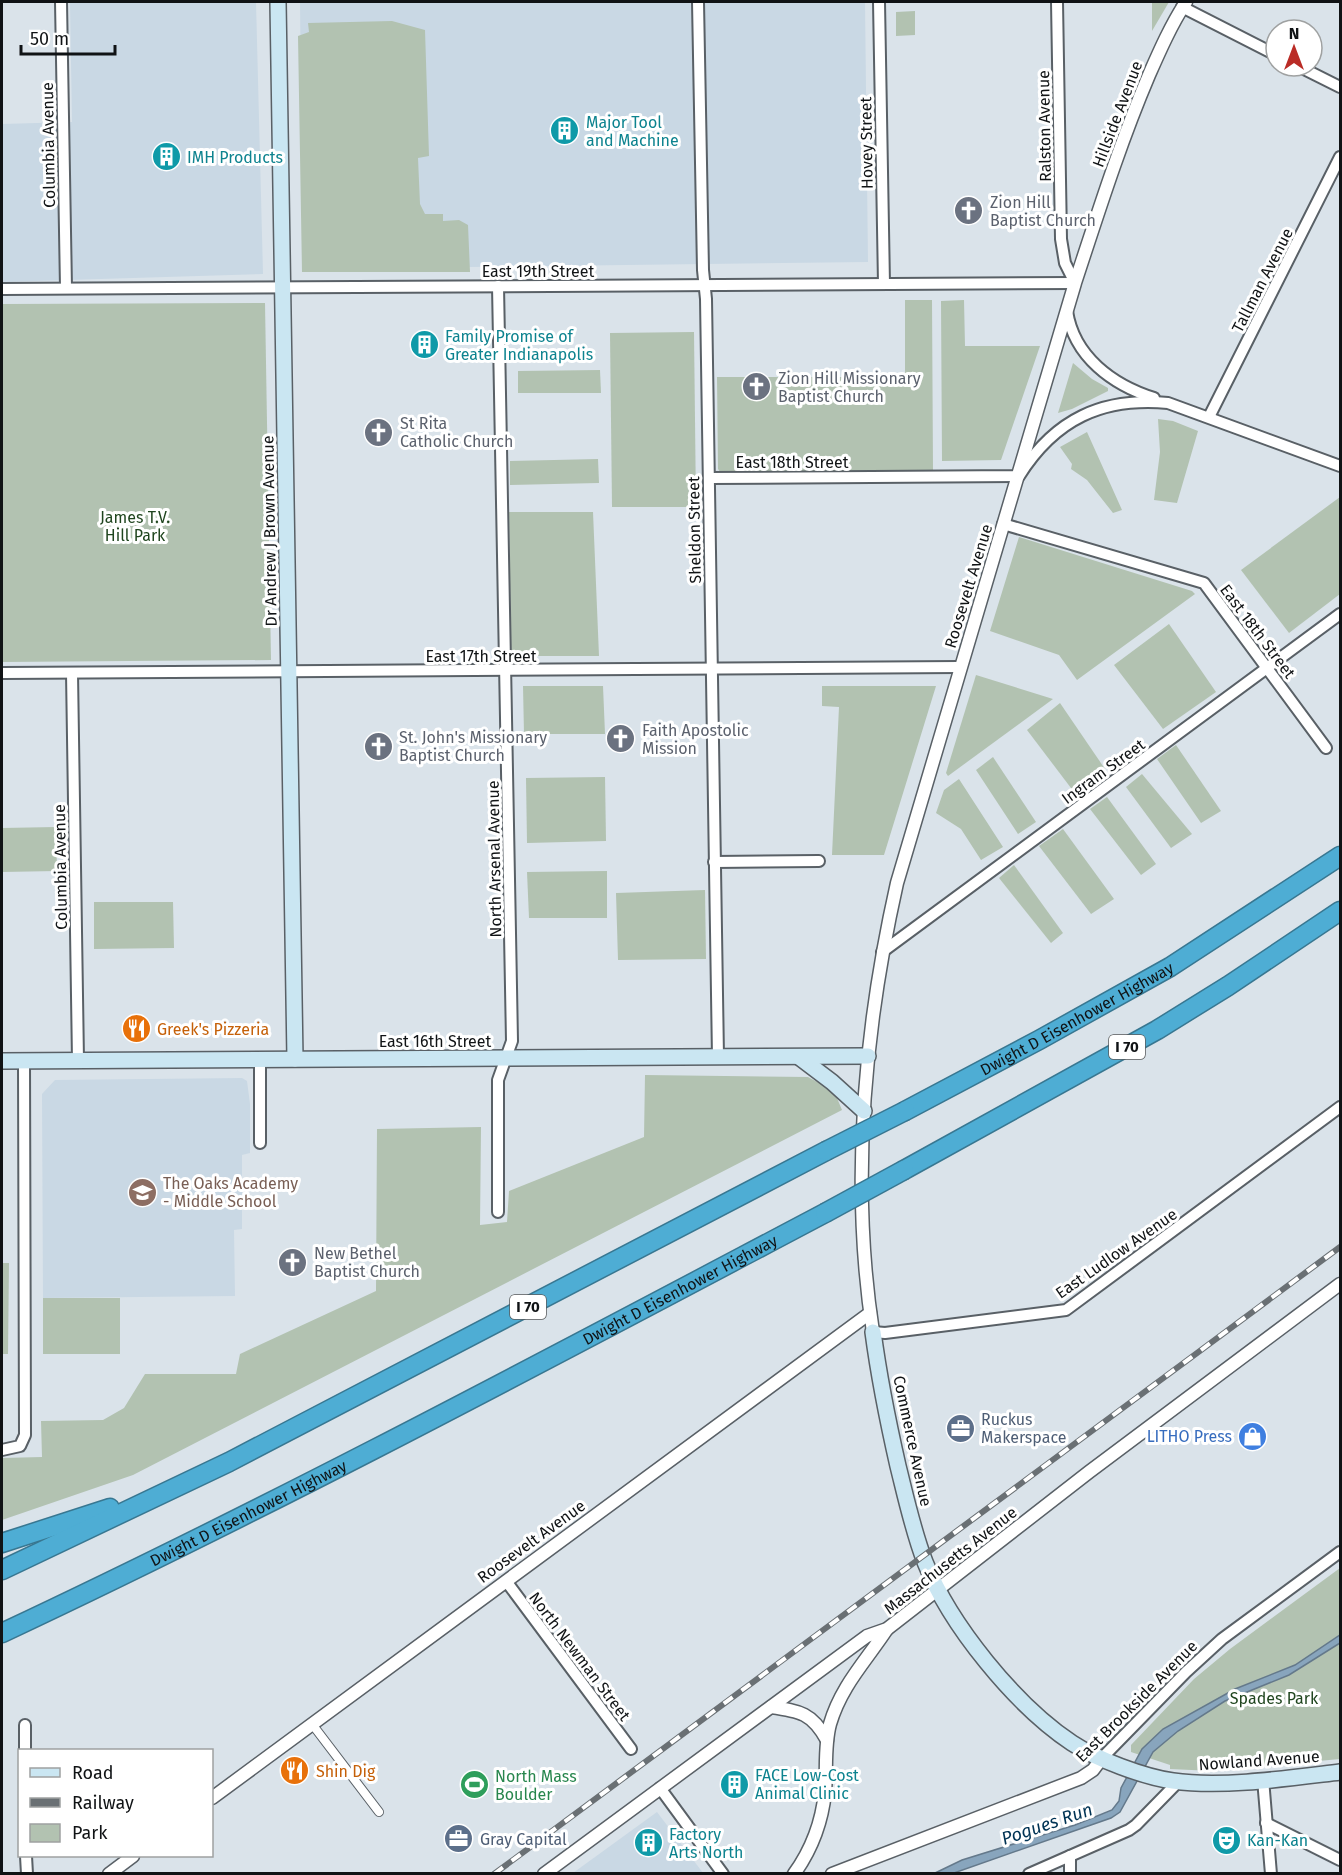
<svg xmlns="http://www.w3.org/2000/svg" width="1342" height="1875" font-family="'Fira Sans',sans-serif">
	<rect width="100%" height="100%" fill="#dae3ea"/>
	<!-- built -->
	<g fill="#c9d8e4">
		<path d="M70,2H256L263,274L2,282V124L72,122Z"/>
		<path d="M300,2H865L868,262L303,269Z"/>
		<path d="M242,1078L247,1081L250,1104V1153L242,1155V1229L234,1230L235,1296L43,1298L42,1094L55,1080Z"/>
		<path d="M657,1812L703,1873H573Z"/>
	</g>
	<!-- green -->
	<g fill="#b2c2b1">
		<path d="M1152,2H1169L1152,31Z"/>
		<path d="M915,11V35L896,36V12Z"/>
		<path d="M392,21L425,30L429,156L418,158L420,204L425,214H443V221L459,220L468,225L470,272H302L298,36L309,32L308,23Z"/>
		<path d="M905,300H932L933,470L721,473L718,469L717,377H905Z"/>
		<path d="M964,300L965,346H1040L1001,460L942,461L941,301Z"/>
		<path d="M265,303L271,660L2,662V304Z"/>
		<path d="M694,332L696,507H612L610,333Z"/>
		<path d="M1073,363L1092,379L1108,388V391L1072,409L1058,413Z"/>
		<path d="M600,370L601,393H518V371Z"/>
		<path d="M1158,419L1173,421L1198,431L1177,503L1154,500L1160,452Z"/>
		<path d="M1087,432L1122,510L1113,513L1087,480L1071,469L1072,464L1060,447Z"/>
		<path d="M598,459L599,483L510,485V461Z"/>
		<path d="M1340,497V594L1289,633L1241,570Z"/>
		<path d="M509,512H593L599,656H511Z"/>
		<path d="M1019,537L1192,591L1195,594L1077,680L1059,655L990,631Z"/>
		<path d="M1169,624L1216,692L1163,729L1114,665Z"/>
		<path d="M976,675L1053,699L948,776L946,773Z"/>
		<path d="M523,686H603L605,734H524Z"/>
		<path d="M822,686H936L884,855H832L839,707L822,706Z"/>
		<path d="M1060,703L1105,769L1074,792L1027,730Z"/>
		<path d="M1176,745L1221,811L1201,823L1157,759Z"/>
		<path d="M993,757L1036,822L1018,834L976,770Z"/>
		<path d="M1142,774L1192,834L1171,848L1126,787Z"/>
		<path d="M605,777L606,841L527,843L526,778Z"/>
		<path d="M959,779L1003,847L981,860L961,829L936,813L944,790Z"/>
		<path d="M1107,797L1156,864L1141,875L1090,809Z"/>
		<path d="M56,827L57,871L2,872V828Z"/>
		<path d="M1063,829L1114,899L1091,914L1039,846Z"/>
		<path d="M1014,865L1063,933L1051,943L999,878Z"/>
		<path d="M607,871V918H529L527,872Z"/>
		<path d="M705,890L706,959L618,960L616,893Z"/>
		<path d="M94,902H173L174,948L94,949Z"/>
		<path d="M645,1075L808,1077L834,1091L842,1110L133,1475L2,1520V1458L42,1457L41,1421L103,1420L124,1408L145,1374H236L240,1354L376,1291L377,1129L481,1127L480,1225L507,1222L509,1191L644,1137Z"/>
		<path d="M2,1263H9L8,1354H2Z"/>
		<rect x="43" y="1298" width="77" height="56"/>
		<path d="M1340,1568V1759L1213,1771L1170,1769V1765L1131,1752V1745L1194,1679L1230,1649Z"/>
	</g>
	<!-- water -->
	<path fill="#88a5bd" stroke="#64798b" stroke-width="1.5" d="M1340,1635V1643L1289,1675L1225,1701L1178,1731L1153,1752L1120,1812L1111,1818L954,1873L933,1874L962,1860L1075,1825L1112,1810L1119,1801L1121,1788L1142,1749L1163,1729L1235,1689L1295,1665Z"/>
	<g fill="none" stroke-linecap="round" stroke-linejoin="round">
		<defs>
			<path id="pedestrian" d="M312,1724L379,1812"/>
			<g id="minor">
				<path d="M61,2L66,288"/>
				<path d="M698,2L703,270L706,299L718,1057"/>
				<path d="M879,2L884,284"/>
				<path d="M1057,2L1061,239L1065,263L1075,283"/>
				<path d="M1182,7L1276,55"/>
				<path d="M1298,66L1340,87"/>
				<path d="M2,289L1075,283"/>
				<path d="M1067,311C1074,357 1113,385 1154,398"/>
				<path d="M1209,417L1340,157"/>
				<path d="M709,478L1019,476C1055,419 1102,397 1168,403L1340,466"/>
				<path d="M1003,524L1204,583L1326,748"/>
				<path d="M2,673L960,667"/>
				<path d="M72,673L78,1060"/>
				<path d="M714,862L819,861"/>
				<path d="M882,952L1340,614"/>
				<path d="M260,1059V1143"/>
				<path d="M498,1212V1080L512,1041L498,286"/>
				<path d="M873,1332L885,1333L1066,1310L1340,1107"/>
				<path d="M2,1450L20,1446L25,1435L24,1061"/>
				<path d="M506,1581L631,1749"/>
				<path d="M25,1725V1750"/>
				<path d="M1102,1758L1186,1672L1222,1639L1340,1552"/>
				<path d="M1263,1779L1271,1874"/>
				<path d="M660,1788L723,1874"/>
				<path d="M1266,1823L1340,1860"/>
				<path d="M26,1856L27,1874"/>
				<path d="M1070,1856V1874"/>
				<path d="M1029,1874L1129,1830L1136,1825L1179,1781"/>
			</g>
			<g id="tertiary">
				<path d="M873,1332C850,1183 864,1030 897,883L1075,283C1098,213 1120,143 1149,75C1160,50 1171,25 1186,2"/>
				<path d="M771,1707C800,1711 812,1713 827,1740"/>
				<path d="M212,1798L870,1313"/>
				<path d="M109,1874L133,1856"/>
				<path d="M544,1874L867,1636L887,1629L1089,1472L1340,1284"/>
				<path d="M794,1874C812,1849 822,1822 825,1792C827,1769 824,1746 830,1724C841,1686 866,1661 887,1629"/>
				<path d="M832,1874L1081,1778L1093,1770L1102,1758"/>
			</g>
			<g id="secondary">
				<path d="M278,2L295,1059"/>
				<path d="M799,1057L832,1082L864,1111"/>
				<path d="M2,1061L868,1056"/>
				<path d="M873,1332C879,1377 888,1422 898,1466C906,1498 913,1531 925,1562C950,1625 1015,1705 1072,1743C1096,1759 1144,1777 1173,1781C1223,1788 1290,1778 1340,1772"/>
			</g>
			<g id="motorway">
				<path id="s1" d="M905,1111L1039,1040L1170,967L1340,856"/>
				<path d="M904,1170L1157,1030L1228,986L1340,911"/>
				<path d="M2,1543L110,1508"/>
				<path d="M2,1570L229,1462L826,1151"/>
				<path id="s2" d="M2,1633C281,1502 552,1357 825,1213"/>
			</g>
		</defs>
		<!-- pedestrian casing -->
		<use href="#pedestrian" stroke="#596066" stroke-width="10"/>
		<!-- minor casing -->
		<use href="#minor" stroke="#596066" stroke-width="14"/>
		<!-- tertiary casing -->
		<use href="#tertiary" stroke="#596066" stroke-width="15"/>
		<!-- secondary casing -->
		<use href="#secondary" stroke="#596066" stroke-width="18"/>
		<!-- motorway casing -->
		<use href="#motorway" stroke="#387791" stroke-width="21"/>
		<!-- pedestrian -->
		<use href="#pedestrian" stroke="#fff" stroke-width="8"/>
		<!-- minor -->
		<use href="#minor" stroke="#fff" stroke-width="10"/>
		<!-- tertiary -->
		<use href="#tertiary" stroke="#fff" stroke-width="12"/>
		<!-- secondary -->
		<use href="#secondary" stroke="#cae6f2" stroke-width="15"/>
		<!-- motorway -->
		<use href="#motorway" stroke="#4eadd4" stroke-width="18"/>
		<defs>
			<path id="rail" d="M494,1874L1340,1247"/>
		</defs>
		<!-- rail casing -->
		<use href="#rail" stroke="#6a7074" stroke-width="6"/>
		<!-- rail -->
		<use href="#rail" stroke="#fff" stroke-width="4" stroke-dasharray="11" stroke-linecap="butt"/>
		<defs>
			<g id="motorway-bridge">
				<path d="M826,1151L905,1111"/>
				<path d="M825,1213L904,1170"/>
			</g>
		</defs>
		<!-- motorway-bridge casing -->
		<use href="#motorway-bridge" stroke="#387791" stroke-width="21" stroke-linecap="butt"/>
		<!-- motorway-bridge -->
		<use href="#motorway-bridge" stroke="#4eadd4" stroke-width="18"/>
	</g>
	<!-- icons -->
	<defs>
		<symbol id="building-disc" viewBox="-11 -11 22 22"><circle r="9.5" fill="#0f9aa8" stroke="#fff"/><path d="M-4-6H4V6H1V3H-1V6H-4ZM-2.5-4.3h1.7v1.8h-1.7ZM.8-4.3h1.7v1.8H.8ZM-2.5-1h1.7V.8h-1.7ZM.8-1h1.7V.8H.8Z" fill="#fff"/></symbol>
		<symbol id="church-disc" viewBox="-11 -11 22 22"><circle r="9.5" fill="#6b7280" stroke="#fff"/><path d="M-1.2-6h2.4v3.5h3.3v2.4h-3.3V6h-2.4V-.1h-3.3v-2.4h3.3Z" fill="#fff"/></symbol>
		<symbol id="restaurant-disc" viewBox="-11 -11 22 22"><circle r="9.5" fill="#e8710a" stroke="#fff"/><path d="M-5-6h1v4h1v-4h1v4h1v-4h1v5L-1.5 .5V6h-2V.5L-5-1ZM5-6V6H3V1.5H1.5Q1.5-4 5-6Z" fill="#fff"/></symbol>
		<symbol id="school-disc" viewBox="-11 -11 22 22"><circle r="9.5" fill="#8d6e63" stroke="#fff"/><path d="M0-5L7-2L0 1L-7-2ZM-4 1L0 2.5L4 1V4Q0 6-4 4Z" fill="#fff"/></symbol>
		<symbol id="office-disc" viewBox="-11 -11 22 22"><circle r="9.5" fill="#5c6f8a" stroke="#fff"/><path d="M-6-3h4V-5.5h4V-3h4V5H-6ZM-1-4.5V-3h2v-1.5ZM-6 0V1H6V0Z" fill="#fff"/></symbol>
		<symbol id="shop-disc" viewBox="-11 -11 22 22"><circle r="9.5" fill="#3f7fe0" stroke="#fff"/><path d="M-5-2.5h2.3a2.7 3.5 0 0 1 5.4 0H5L5.5 6h-11ZM-1.5-2.5h3a1.5 2.3 0 0 0-3 0Z" fill="#fff"/></symbol>
		<symbol id="stadium-disc" viewBox="-11 -11 22 22"><circle r="9.5" fill="#2e9e5b" stroke="#fff"/><path d="M0-5a6.5 5 0 1 0 0 10a6.5 5 0 1 0 0-10ZM-3.5-1.8h7v3.6h-7Z" fill="#fff"/></symbol>
		<symbol id="theatre-disc" viewBox="-11 -11 22 22"><circle r="9.5" fill="#0f9aa8" stroke="#fff"/><path d="M-5-5.5Q0-4 5-5.5V0Q5 5 0 6Q-5 5-5 0ZM-3.3-2.5H-1v1.5H-3.3ZM1-2.5H3.3v1.5H1ZM-2.8 1Q0 5.5 2.8 1Z" fill="#fff"/></symbol>
	</defs>
	<g fill-rule="evenodd">
		<use href="#building-disc" x="548" y="114" width="33" height="33"/>
		<use href="#building-disc" x="150" y="140" width="33" height="33"/>
		<use href="#church-disc" x="952" y="194" width="33" height="33"/>
		<use href="#building-disc" x="408" y="328" width="33" height="33"/>
		<use href="#church-disc" x="740" y="370" width="33" height="33"/>
		<use href="#church-disc" x="362" y="416" width="33" height="33"/>
		<use href="#church-disc" x="604" y="722" width="33" height="33"/>
		<use href="#church-disc" x="362" y="730" width="33" height="33"/>
		<use href="#restaurant-disc" x="120" y="1012" width="33" height="33"/>
		<use href="#school-disc" x="126" y="1176" width="33" height="33"/>
		<use href="#church-disc" x="276" y="1246" width="33" height="33"/>
		<use href="#office-disc" x="944" y="1412" width="33" height="33"/>
		<use href="#shop-disc" x="1236" y="1420" width="33" height="33"/>
		<use href="#restaurant-disc" x="278" y="1754" width="33" height="33"/>
		<use href="#building-disc" x="718" y="1768" width="33" height="33"/>
		<use href="#stadium-disc" x="458" y="1768" width="33" height="33"/>
		<use href="#office-disc" x="442" y="1822" width="33" height="33"/>
		<use href="#theatre-disc" x="1210" y="1824" width="33" height="33"/>
		<use href="#building-disc" x="632" y="1826" width="33" height="33"/>
	</g>
	<g text-anchor="middle" stroke-width="6" stroke-linejoin="round" paint-order="stroke">
		<!-- shield labels -->
		<g fill="#fff" stroke="#585a5b" stroke-width="1.5">
			<rect x="1109" y="1035" width="36" height="24" rx="4.5"/>
			<rect x="510" y="1295" width="36" height="24" rx="4.5"/>
		</g>
		<g font-size="15" font-weight="bold" fill="#101315">
			<text x="1127" y="1052">I 70</text>
			<text x="528" y="1312">I 70</text>
		</g>
		<!-- street labels -->
		<g font-size="16" fill="#101315" stroke="#fff">
			<text transform="translate(1117 114) rotate(-69)" y="6">Hillside Avenue</text>
			<text transform="translate(1044 126) rotate(-91)" y="6">Ralston Avenue</text>
			<text transform="translate(866 143) rotate(-91)" y="6">Hovey Street</text>
			<text transform="translate(48 145) rotate(-91)" y="6">Columbia Avenue</text>
			<text x="538" y="277">East 19th Street</text>
			<text transform="translate(1262 280) rotate(-63)" y="6">Tallman Avenue</text>
			<text x="792" y="468">East 18th Street</text>
			<text transform="translate(694 530) rotate(-91)" y="6">Sheldon Street</text>
			<text transform="translate(269 531) rotate(-91)" y="6">Dr Andrew J Brown Avenue</text>
			<text transform="translate(968 586) rotate(-73)" y="6">Roosevelt Avenue</text>
			<text transform="translate(1258 631) rotate(53)" y="6">East 18th Street</text>
			<text x="481" y="662">East 17th Street</text>
			<text transform="translate(1103 771) rotate(-36)" y="6">Ingram Street</text>
			<text transform="translate(494 859) rotate(-91)" y="6">North Arsenal Avenue</text>
			<text transform="translate(60 867) rotate(-91)" y="6">Columbia Avenue</text>
			<text dy="6" stroke="none"><textPath href="#s1" startOffset="195">Dwight D Eisenhower Highway</textPath></text>
			<text x="435" y="1047">East 16th Street</text>
			<text transform="translate(1116 1253) rotate(-35)" y="6">East Ludlow Avenue</text>
			<text dy="6" stroke="none"><textPath href="#s2" startOffset="760">Dwight D Eisenhower Highway</textPath></text>
			<text transform="translate(913 1441) rotate(78)" y="6">Commerce Avenue</text>
			<text dy="6" stroke="none"><textPath href="#s2" startOffset="274">Dwight D Eisenhower Highway</textPath></text>
			<text transform="translate(531 1541) rotate(-36)" y="6">Roosevelt Avenue</text>
			<text transform="translate(950 1560) rotate(-38)" y="6">Massachusetts Avenue</text>
			<text transform="translate(580 1656) rotate(53)" y="6">North Newman Street</text>
			<text transform="translate(1136 1701) rotate(-45)" y="6">East Brookside Avenue</text>
			<text transform="translate(1259 1760) rotate(-4)" y="6">Nowland Avenue</text>
		</g>
		<!-- culture labels -->
		<g font-size="16" fill="#0d838f" stroke="#fff" text-anchor="start">
			<text x="586" y="128">Major Tool<tspan x="586" dy="18">and Machine</tspan></text>
			<text x="187" y="163">IMH Products</text>
			<text x="445" y="342">Family Promise of<tspan x="445" dy="18">Greater Indianapolis</tspan></text>
			<text x="755" y="1781">FACE Low-Cost<tspan x="755" dy="18">Animal Clinic</tspan></text>
			<text x="669" y="1840">Factory<tspan x="669" dy="18">Arts North</tspan></text>
			<text x="1247" y="1846">Kan-Kan</text>
		</g>
		<!-- worship labels -->
		<g font-size="16" fill="#5b616d" stroke="#fff" text-anchor="start">
			<text x="990" y="208">Zion Hill<tspan x="990" dy="18">Baptist Church</tspan></text>
			<text x="778" y="384">Zion Hill Missionary<tspan x="778" dy="18">Baptist Church</tspan></text>
			<text x="400" y="429">St Rita<tspan x="400" dy="18">Catholic Church</tspan></text>
			<text x="642" y="736">Faith Apostolic<tspan x="642" dy="18">Mission</tspan></text>
			<text x="399" y="743">St. John's Missionary<tspan x="399" dy="18">Baptist Church</tspan></text>
			<text x="314" y="1259">New Bethel<tspan x="314" dy="18">Baptist Church</tspan></text>
		</g>
		<!-- park labels -->
		<g font-size="16" fill="#1f451e" stroke="#fff">
			<text x="135" y="523">James T.V.<tspan x="135" dy="18">Hill Park</tspan></text>
			<text x="1274" y="1704">Spades Park</text>
		</g>
		<!-- food labels -->
		<g font-size="16" fill="#c56008" stroke="#fff" text-anchor="start">
			<text x="157" y="1035">Greek's Pizzeria</text>
			<text x="316" y="1777">Shin Dig</text>
		</g>
		<!-- education labels -->
		<g font-size="16" fill="#785e54" stroke="#fff" text-anchor="start">
			<text x="163" y="1189">The Oaks Academy<tspan x="163" dy="18">- Middle School</tspan></text>
		</g>
		<!-- service labels -->
		<g font-size="16" fill="#4e5e75" stroke="#fff" text-anchor="start">
			<text x="981" y="1425">Ruckus<tspan x="981" dy="18">Makerspace</tspan></text>
			<text x="480" y="1845">Gray Capital</text>
		</g>
		<!-- shop labels -->
		<g font-size="16" fill="#366cbe" stroke="#fff" text-anchor="end">
			<text x="1232" y="1442">LITHO Press</text>
		</g>
		<!-- leisure labels -->
		<g font-size="16" fill="#27864d" stroke="#fff" text-anchor="start">
			<text x="495" y="1782">North Mass<tspan x="495" dy="18">Boulder</tspan></text>
		</g>
		<!-- water labels -->
		<g font-size="18" font-style="italic" fill="#003354" stroke="#fff">
			<text transform="translate(1047 1824) rotate(-19)" y="6">Pogues Run</text>
		</g>
	</g>
	<!-- border -->
	<rect width="1342" height="1875" fill="none" stroke="#101315" stroke-width="6"/>
	<!-- legend -->
	<rect x="18" y="1749" width="195" height="108" fill="#ffffff" stroke="#9fa1a1" stroke-width="1.5"/>
	<rect x="30" y="1768" width="30" height="9" fill="#cae6f2" stroke="#9fa1a1" stroke-width="1.5"/>
	<text x="72" y="1779" font-size="18" fill="#101315">Road</text>
	<rect x="30" y="1798" width="30" height="9" fill="#6a7074" stroke="#9fa1a1" stroke-width="1.5"/>
	<text x="72" y="1809" font-size="18" fill="#101315">Railway</text>
	<rect x="30" y="1824" width="30" height="18" fill="#b2c2b1" stroke="#9fa1a1" stroke-width="1.5"/>
	<text x="72" y="1839" font-size="18" fill="#101315">Park</text>
	<!-- north arrow -->
	<g transform="translate(1294 48)"><circle r="28" fill="#ffffff" stroke="#9fa1a1" stroke-width="1.5"/>
	<path d="M0-4.5L10 22L0 15L-10 22Z" fill="#ba2c26"/>
	<text y="-9" font-size="16" font-weight="bold" text-anchor="middle" fill="#101315">N</text>
	</g>
	<!-- scale -->
	<path d="M21 45v9h94v-9" fill="none" stroke="#101315" stroke-width="3"/>
	<text x="30" y="45" font-size="18" fill="#101315" stroke="#ffffff" stroke-width="4.5" paint-order="stroke">50 m</text>
</svg>
